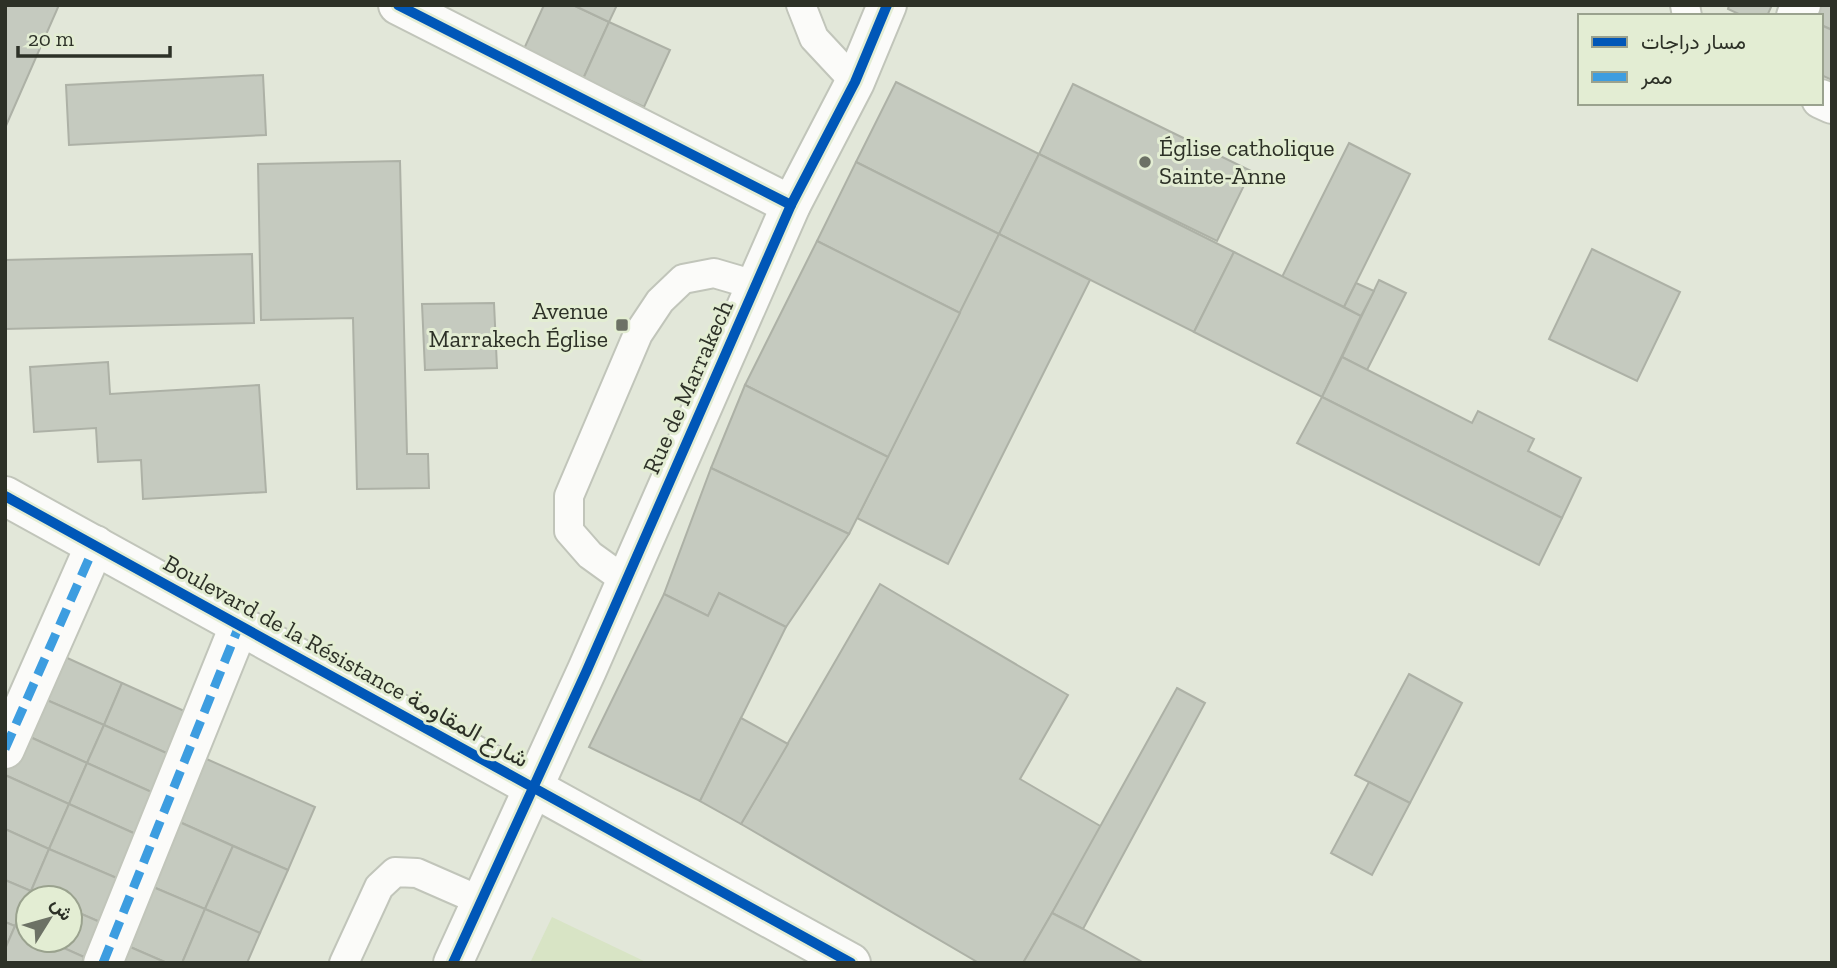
<svg xmlns="http://www.w3.org/2000/svg" width="1837" height="968" font-family="'Zilla Slab',Vazirmatn,serif">
	<rect width="100%" height="100%" fill="#e2e7d9"/>
	<!-- green -->
	<path fill="#d8e4c5" d="M552,917L648,963H530Z"/>
	<!-- building -->
	<g fill="#c5cabf" stroke="#adb1a6" stroke-width="2">
		<path d="M5,5H59L5,128Z"/>
		<path d="M544,5H573L609,22L583,79L523,51Z"/>
		<path d="M573,5H617L609,22Z"/>
		<path d="M1729,5H1772L1767,16H1743L1728,9Z"/>
		<path d="M1811,5H1832V30L1821,25V16H1806Z"/>
		<path d="M609,22L670,50L644,107L583,79Z"/>
		<path d="M1821,25L1832,30V80L1821,75Z"/>
		<path d="M263,75L266,135L69,145L66,85Z"/>
		<path d="M896,82L1039,154L999,234L856,162Z"/>
		<path d="M1073,84L1251,171L1217,241L1039,154Z"/>
		<path d="M1349,143L1410,174L1344,307L1282,277Z"/>
		<path d="M1039,154L1234,252L1194,332L999,234Z"/>
		<path d="M400,161L407,454H428L429,488L357,489L353,318L261,320L258,164Z"/>
		<path d="M856,162L999,234L960,313L817,241Z"/>
		<path d="M999,234L1090,280L948,564L857,518Z"/>
		<path d="M817,241L960,313L888,457L745,385Z"/>
		<path d="M1592,249L1680,292L1637,381L1549,339Z"/>
		<path d="M1234,252L1361,316L1322,397L1194,332Z"/>
		<path d="M252,254L254,323L5,329V260Z"/>
		<path d="M1379,280L1406,293L1367,370L1342,357Z"/>
		<path d="M1356,283L1374,291L1361,316L1344,307Z"/>
		<path d="M494,303L497,368L425,370L422,304Z"/>
		<path d="M1342,357L1472,423L1478,411L1534,439L1528,451L1581,478L1562,518L1322,397Z"/>
		<path d="M108,362L110,394L259,385L266,492L143,499L141,460L98,462L96,428L34,432L30,367Z"/>
		<path d="M745,385L888,457L849,534L711,468Z"/>
		<path d="M1322,397L1562,518L1539,565L1297,443Z"/>
		<path d="M711,468L849,534L786,627L719,593L708,616L664,594Z"/>
		<path d="M880,584L1068,695L1020,779L1102,827L1023,963H979L741,824Z"/>
		<path d="M719,593L786,627L700,801L589,747L664,594L708,616Z"/>
		<path d="M52,651L122,683L104,725L33,694Z"/>
		<path d="M1409,674L1462,703L1410,803L1355,775Z"/>
		<path d="M122,683L191,714L173,756L104,725Z"/>
		<path d="M1177,688L1205,703L1083,929L1052,913Z"/>
		<path d="M33,694L104,725L87,763L17,731Z"/>
		<path d="M741,718L788,744L741,824L700,801Z"/>
		<path d="M104,725L173,756L156,794L87,763Z"/>
		<path d="M17,731L87,763L69,804L5,775V758Z"/>
		<path d="M202,757L315,807L288,870L175,820Z"/>
		<path d="M87,763L156,794L138,835L69,804Z"/>
		<path d="M5,775L69,804L49,849L5,829Z"/>
		<path d="M1369,782L1410,803L1372,875L1331,853Z"/>
		<path d="M69,804L138,835L119,879L49,849Z"/>
		<path d="M175,820L233,846L205,909L146,884Z"/>
		<path d="M5,829L49,849L31,891L5,880Z"/>
		<path d="M233,846L288,870L260,933L205,909Z"/>
		<path d="M49,849L119,879L100,922L70,909V898H46L31,891Z"/>
		<path d="M5,880L31,891L15,926L5,922Z"/>
		<path d="M146,884L205,909L182,963H167L121,943Z"/>
		<path d="M28,898V932L15,926Z"/>
		<path d="M70,909L100,922L84,957L46,940H70Z"/>
		<path d="M205,909L260,933L247,963H182Z"/>
		<path d="M1052,913L1083,929L1144,963H1023Z"/>
		<path d="M5,922L15,926L5,949Z"/>
		<path d="M15,926L28,932V940H46L84,957L82,963H5V949Z"/>
		<path d="M121,943L167,963H112Z"/>
	</g>
	<g fill="none" stroke-linecap="round" stroke-linejoin="round">
		<defs>
			<g id="lane">
				<path d="M801,5L814,38L855,82"/>
				<path d="M1685,5L1687,16"/>
				<path d="M626,581L590,555L569,531V496L638,334L660,301L683,279L714,273L755,285"/>
				<path d="M344,963L379,887L395,872L417,873L481,901"/>
			</g>
			<g id="street">
				<path d="M398,5L791,205"/>
				<path d="M1796,16L1801,5"/>
				<path d="M1821,99L1832,104"/>
				<path d="M5,749L95,545"/>
				<path d="M103,963L239,626"/>
				<path d="M453,963L587,670L791,205L855,82L887,5"/>
			</g>
			<path id="secondary" d="M5,496L851,963"/>
		</defs>
		<!-- lane casing -->
		<use href="#lane" stroke="#c1c5ba" stroke-width="32"/>
		<!-- street casing -->
		<use href="#street" stroke="#c1c5ba" stroke-width="42"/>
		<!-- secondary casing -->
		<use href="#secondary" stroke="#c1c5ba" stroke-width="42"/>
		<!-- lane -->
		<use href="#lane" stroke="#fbfbf9" stroke-width="28"/>
		<!-- street -->
		<use href="#street" stroke="#fbfbf9" stroke-width="38"/>
		<!-- secondary -->
		<use href="#secondary" stroke="#fbfbf9" stroke-width="38"/>
		<!-- quiet -->
		<g stroke="#3d9de0" stroke-width="9" stroke-dasharray="18 9" stroke-linecap="butt">
			<path d="M5,749L95,545"/>
			<path d="M103,963L239,626"/>
		</g>
		<defs>
			<g id="cycleway">
				<path d="M398,5L791,205"/>
				<path d="M5,496L851,963"/>
				<path d="M453,963L587,670L791,205L855,82L887,5"/>
			</g>
		</defs>
		<!-- cycleway casing -->
		<use href="#cycleway" stroke="#e3edd3" stroke-width="15"/>
		<!-- cycleway -->
		<use href="#cycleway" stroke="#0057b8" stroke-width="10"/>
	</g>
	<!-- markers -->
	<g fill="#6c7165" stroke="#e3edd3" stroke-width="2.5">
		<circle cx="1145" cy="162" r="7"/>
		<rect x="615" y="318" width="14" height="14" rx="3.5"/>
	</g>
	<g text-anchor="middle" stroke-width="6" stroke-linejoin="round" paint-order="stroke">
		<!-- poi labels -->
		<g font-size="24" fill="#2d3127" stroke="#e3edd3" text-anchor="start">
			<text x="1159" y="156">Église catholique<tspan x="1159" dy="28">Sainte-Anne</tspan></text>
			<text x="608" y="319" text-anchor="end">Avenue<tspan x="608" dy="28">Marrakech Église</tspan></text>
		</g>
		<!-- street labels -->
		<g font-size="24" fill="#2d3127" stroke="#e3edd3">
			<text transform="translate(688 387) rotate(-66)" y="8">Rue de Marrakech</text>
			<text transform="translate(346 661) rotate(29)" y="8">Boulevard de la Résistance شارع المقاومة</text>
		</g>
	</g>
	<!-- border -->
	<rect width="1837" height="968" fill="none" stroke="#2d3127" stroke-width="14"/>
	<!-- legend -->
	<rect x="1578" y="14" width="245" height="91" fill="#e3edd3" stroke="#9aa28e" stroke-width="2"/>
	<rect x="1592" y="37" width="35" height="10" fill="#0057b8" stroke="#9aa28e" stroke-width="2"/>
	<text x="1641" y="49" font-size="21" fill="#2d3127">مسار دراجات</text>
	<rect x="1592" y="72" width="35" height="10" fill="#3d9de0" stroke="#9aa28e" stroke-width="2"/>
	<text x="1641" y="84" font-size="21" fill="#2d3127">ممر</text>
	<!-- north arrow -->
	<g transform="translate(49 919) rotate(53)"><circle r="33" fill="#e3edd3" stroke="#9aa28e" stroke-width="2"/>
	<path d="M0-5L12 26L0 18L-12 26Z" fill="#6c7165"/>
	<text y="-10" font-size="19" font-weight="bold" text-anchor="middle" fill="#2d3127">ش</text>
	</g>
	<!-- scale -->
	<path d="M18 46v10h152v-10" fill="none" stroke="#2d3127" stroke-width="3.5"/>
	<text x="28" y="46" font-size="21" fill="#2d3127" stroke="#e3edd3" stroke-width="5" paint-order="stroke">20 m</text>
</svg>
